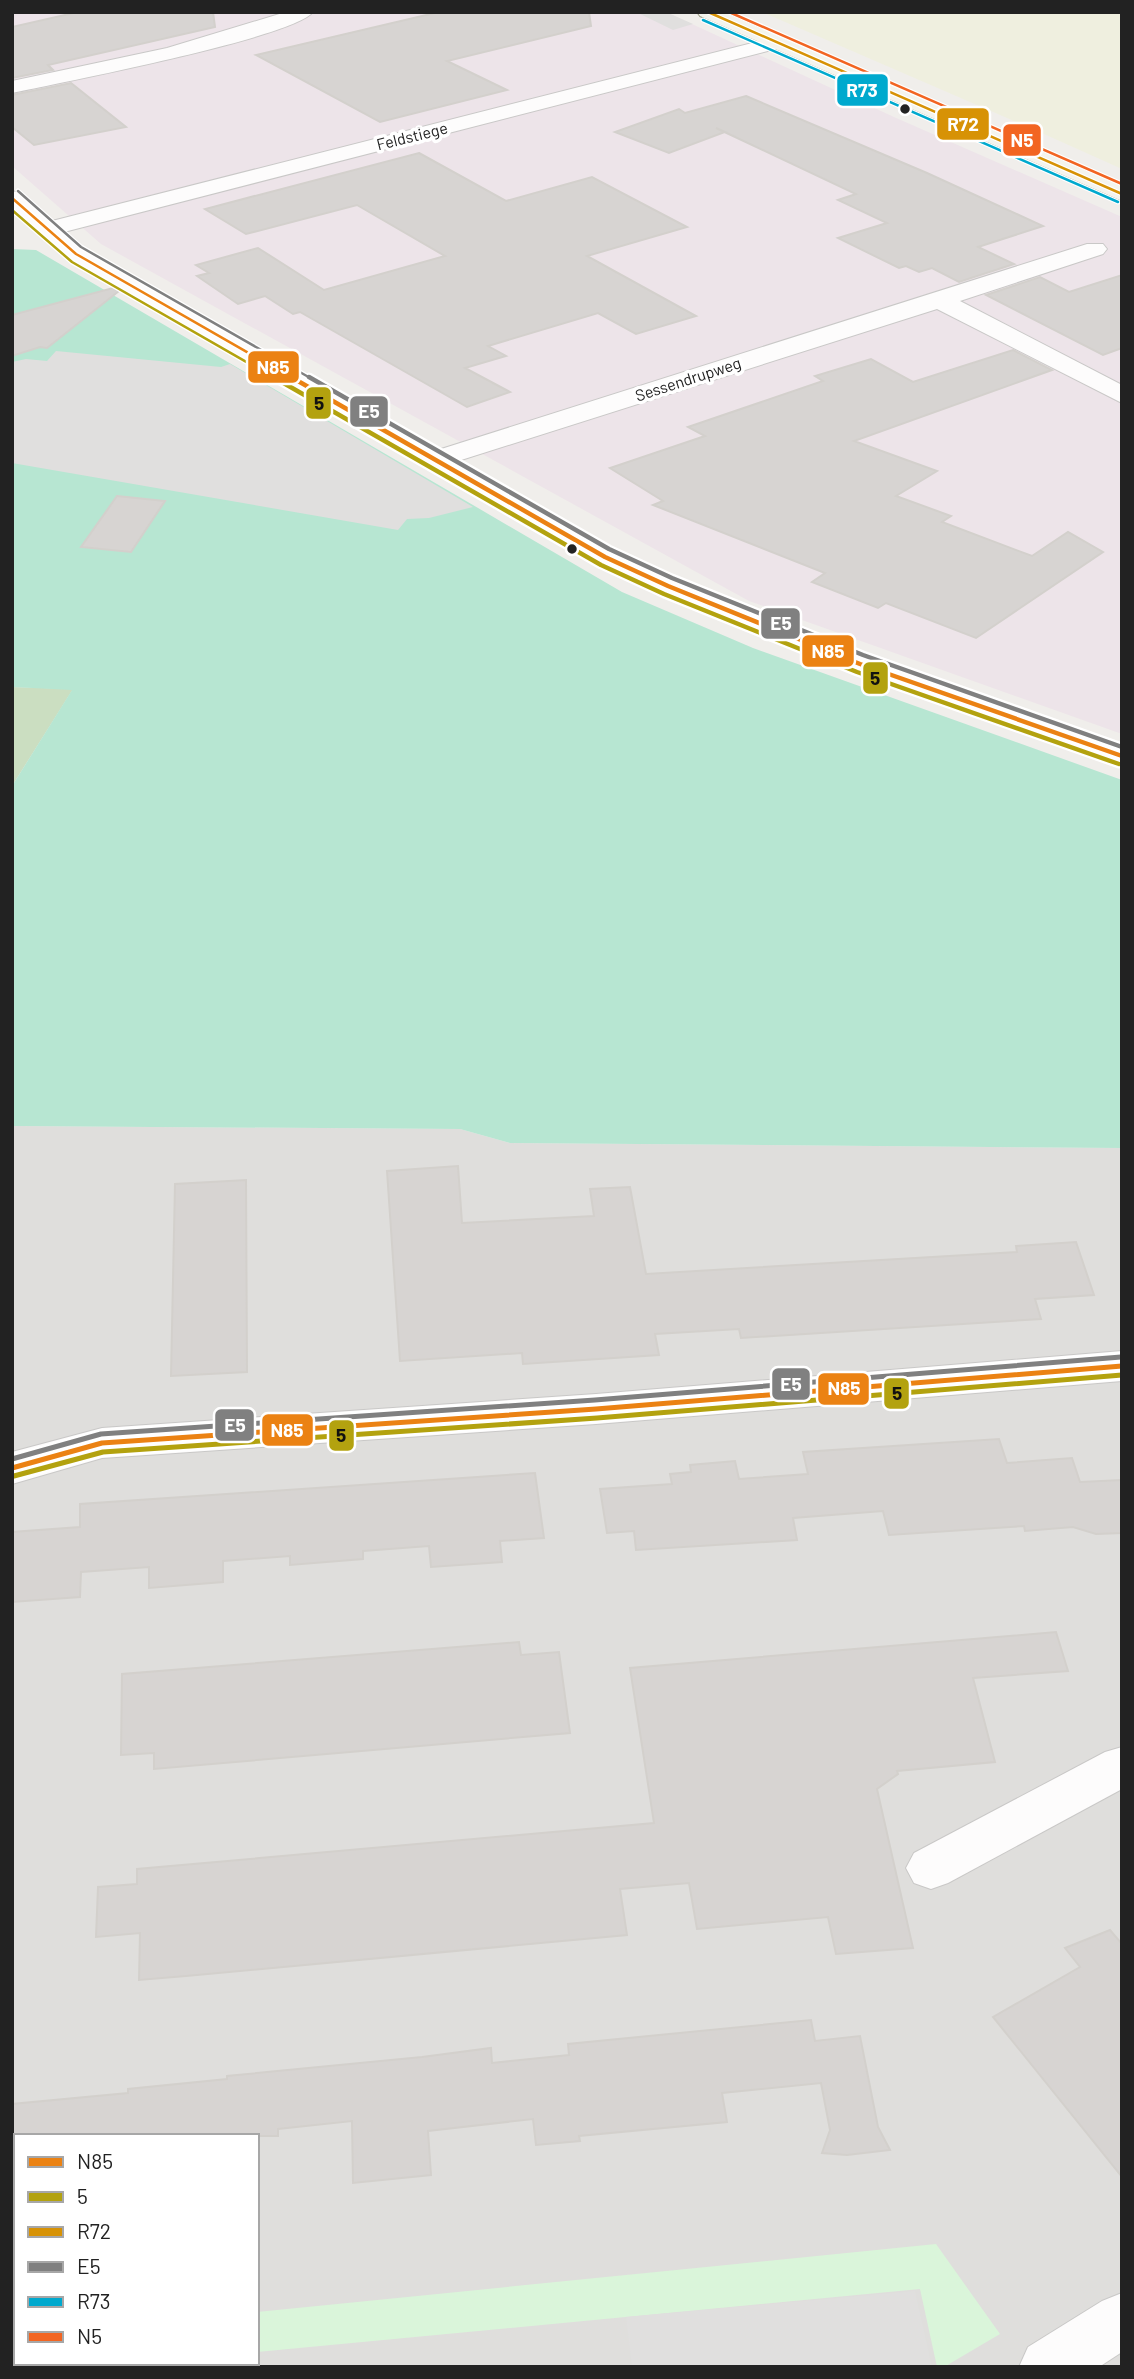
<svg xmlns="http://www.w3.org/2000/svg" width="1134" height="2379" font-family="Barlow,sans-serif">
	<rect width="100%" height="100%" fill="#f0eeeb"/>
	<!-- residential -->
	<path fill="#dfdedc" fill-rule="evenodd" d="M12,1126L460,1129L510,1143L1122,1148V2367H12ZM16,2136H257V2363H16Z"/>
	<!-- industrial -->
	<path fill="#ede4e9" d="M12,12H666L894,117L1122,217V734L749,601L101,244L12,166Z"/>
	<!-- farmland -->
	<path fill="#efefdf" d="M762,12H1122V169L1044,134Z"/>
	<!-- forest -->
	<path fill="#cbdec1" d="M12,687L73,689L12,786Z"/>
	<!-- park -->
	<g fill="#daf5da">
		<path d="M936,2244L1000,2334L944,2367H937L920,2289L257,2352V2312Z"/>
		<path d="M16,2336V2363H140L103,2367H12V2337Z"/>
	</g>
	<!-- pitch -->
	<path fill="#b7e6d2" d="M12,249L36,250L622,592L753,648L1122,780V1148L510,1143L460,1129L12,1126V786L72,690L12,687Z"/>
	<!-- parking -->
	<g fill="#e0dfde">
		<path d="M636,12H666L693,24L673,30Z"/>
		<path d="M56,351L221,367L230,364L473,507L429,518L407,519L398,530L12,463V362L26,359L47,361Z"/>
		<path d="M915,2291L932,2367H632L626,2317Z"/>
	</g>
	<!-- building -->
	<g fill="#d7d4d2" stroke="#d3d0cc" stroke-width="2">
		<path d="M78,12H213L215,27L48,65L53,70L12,78V27Z"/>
		<path d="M439,12H589L591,26L447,61L507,90L380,122L256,55Z"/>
		<path d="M71,83L126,127L34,145L12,127V95Z"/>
		<path d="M746,96L927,173L1043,226L978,247L1014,264L959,282L932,268L919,272L906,266L899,268L838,238L887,223L838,200L856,194L716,128L725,132L669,153L615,132L679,109L685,113Z"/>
		<path d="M419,153L506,201L592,177L687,227L587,256L696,316L636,334L598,313L488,346L506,356L465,368L510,392L467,407L300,312L293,314L265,296L238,304L197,276L209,273L196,265L258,248L324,290L445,256L357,205L246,234L205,209Z"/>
		<path d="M1122,275V348L1103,355L986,295L1040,277L1069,292Z"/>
		<path d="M113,288L119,291L47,348L40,347L12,356V315Z"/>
		<path d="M1013,350L1052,370L854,441L937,471L896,496L951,516L942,522L1032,556L1068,532L1103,552L976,638L886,603L878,608L812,582L825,573L653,505L663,501L610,468L705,436L688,427L823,381L815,376L871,359L913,382Z"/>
		<path d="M117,496L165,501L131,552L81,547Z"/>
		<path d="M458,1166L462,1223L594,1216L590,1189L630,1187L646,1274L1017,1252L1016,1246L1076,1242L1094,1295L1035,1299L1041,1319L741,1338L739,1329L655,1334L659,1355L523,1364L522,1353L400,1361L387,1171Z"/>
		<path d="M246,1180L247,1372L171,1376L175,1184Z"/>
		<path d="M999,1439L1007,1463L1072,1458L1080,1482L1122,1480V1533L1096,1534L1073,1527L1025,1531L1024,1526L889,1535L883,1511L793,1518L797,1540L636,1550L634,1531L607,1533L600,1489L672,1484L670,1474L691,1472L690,1465L735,1461L739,1479L808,1474L803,1452Z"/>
		<path d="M535,1473L544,1538L500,1541L502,1562L431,1567L429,1546L363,1551V1559L290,1565V1556L223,1561V1582L149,1588V1567L81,1572L80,1597L12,1602V1532L80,1527V1504Z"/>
		<path d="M1056,1632L1068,1671L973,1678L995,1762L897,1771L898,1774L877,1789L913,1948L836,1954L828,1917L697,1929L689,1883L620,1889L627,1935L186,1976L139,1980L140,1933L96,1937L98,1887L137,1884V1869L654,1823L630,1668Z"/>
		<path d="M519,1642L521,1655L559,1652L570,1733L154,1769V1753L121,1755L122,1674Z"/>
		<path d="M1110,1930L1122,1944V2177L993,2017L1080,1967L1065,1948Z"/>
		<path d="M811,2020L815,2041L860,2036L878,2127L890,2150L847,2155L822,2153L830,2130L821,2083L722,2093L727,2122L579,2136L580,2141L536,2145L533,2119L428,2131L431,2175L353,2183L352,2121L278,2129V2136H12V2104L128,2093V2089L227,2079V2076L422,2057L491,2048L492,2063L569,2055L568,2044Z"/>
	</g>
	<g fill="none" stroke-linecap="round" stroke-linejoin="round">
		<defs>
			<g id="street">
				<path d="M286,12H313C293,38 58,83 12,93V81L167,48Z"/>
				<path d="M776,37L783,39L786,43L783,47L64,232L84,249L438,450L1087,244H1103L1107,249L1103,254L960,301L1122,385V403L937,309L458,461C530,503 602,546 678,581C821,646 973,693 1122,745V765L785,646L657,593L595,563L68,259L12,210V191L20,193L52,221Z"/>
				<path d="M1122,1351V1381L596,1424L102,1458L12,1484V1452L102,1428L596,1394Z"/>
				<path d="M1122,1747V1789L948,1883L931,1889L914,1883L906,1868L914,1853L1105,1752Z"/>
				<path d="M1122,2293V2352L1099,2367H1019L1028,2347L1102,2301Z"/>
			</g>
			<path id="secondary" d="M697,12H724L1122,186V201L700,16Z"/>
		</defs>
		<!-- street casing -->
		<use href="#street" stroke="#c9c8c7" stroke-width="2"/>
		<!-- secondary casing -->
		<use href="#secondary" stroke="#999a82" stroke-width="2"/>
		<!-- street -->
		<use href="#street" fill="#fdfcfc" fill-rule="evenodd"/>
		<!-- secondary -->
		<use href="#secondary" fill="#f4f4ed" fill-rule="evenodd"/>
		<defs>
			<path id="bus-1-far2" d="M12,198L76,254L294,379"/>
			<path id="bus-1-far1" d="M291,377L605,557L668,586L860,664L1122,756"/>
			<path id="bus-1" d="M12,1468L102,1443L596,1409L1122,1366"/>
			<path id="bus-2-far2" d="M12,210L72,262L276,379"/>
			<path id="bus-2-far1" d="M273,377L601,565L664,594L857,672L1119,764"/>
			<path id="bus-2" d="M14,1476L103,1452L597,1418L1122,1375"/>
			<path id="bus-3" d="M708,12L1122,194"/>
			<path id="bus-4-far2" d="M18,191L81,247L312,379"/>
			<path id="bus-4-far1" d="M309,377L609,549L672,578L863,655L1122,747"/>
			<path id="bus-4" d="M12,1459L101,1434L595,1400L1121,1357"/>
			<path id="bus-5" d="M703,20L1118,202"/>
			<path id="bus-6" d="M729,12L1122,184"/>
		</defs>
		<!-- bus-1-far2 casing -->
		<use href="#bus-1-far2" stroke="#fff" stroke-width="5"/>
		<!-- bus-1-far1 casing -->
		<use href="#bus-1-far1" stroke="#fff" stroke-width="9"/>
		<!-- bus-1 casing -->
		<use href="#bus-1" stroke="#fff" stroke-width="10"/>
		<!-- bus-2-far2 casing -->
		<use href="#bus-2-far2" stroke="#fff" stroke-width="5"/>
		<!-- bus-2-far1 casing -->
		<use href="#bus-2-far1" stroke="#fff" stroke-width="9"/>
		<!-- bus-2 casing -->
		<use href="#bus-2" stroke="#fff" stroke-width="10"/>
		<!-- bus-3 casing -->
		<use href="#bus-3" stroke="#fff" stroke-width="5"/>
		<!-- bus-4-far2 casing -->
		<use href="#bus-4-far2" stroke="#fff" stroke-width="5"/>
		<!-- bus-4-far1 casing -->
		<use href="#bus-4-far1" stroke="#fff" stroke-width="9"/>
		<!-- bus-4 casing -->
		<use href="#bus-4" stroke="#fff" stroke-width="10"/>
		<!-- bus-5 casing -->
		<use href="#bus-5" stroke="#fff" stroke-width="5"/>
		<!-- bus-6 casing -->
		<use href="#bus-6" stroke="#fff" stroke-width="5"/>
		<!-- bus-1-far2 -->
		<use href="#bus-1-far2" stroke="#eb8213" stroke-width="2.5"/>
		<!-- bus-1-far1 -->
		<use href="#bus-1-far1" stroke="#eb8213" stroke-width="4.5"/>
		<!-- bus-1 -->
		<use href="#bus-1" stroke="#eb8213" stroke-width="5"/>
		<!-- bus-2-far2 -->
		<use href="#bus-2-far2" stroke="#b3a20f" stroke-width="2.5"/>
		<!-- bus-2-far1 -->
		<use href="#bus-2-far1" stroke="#b3a20f" stroke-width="4.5"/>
		<!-- bus-2 -->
		<use href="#bus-2" stroke="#b3a20f" stroke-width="5"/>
		<!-- bus-3 -->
		<use href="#bus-3" stroke="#d79205" stroke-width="2.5"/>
		<!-- bus-4-far2 -->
		<use href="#bus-4-far2" stroke="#808080" stroke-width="2.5"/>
		<!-- bus-4-far1 -->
		<use href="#bus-4-far1" stroke="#808080" stroke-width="4.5"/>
		<!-- bus-4 -->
		<use href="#bus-4" stroke="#808080" stroke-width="5"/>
		<!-- bus-5 -->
		<use href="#bus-5" stroke="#00a9ce" stroke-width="2.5"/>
		<!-- bus-6 -->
		<use href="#bus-6" stroke="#f26522" stroke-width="2.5"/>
	</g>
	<!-- markers -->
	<g fill="#222" stroke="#fff" stroke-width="2.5">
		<circle cx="905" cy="109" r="6"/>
		<circle cx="572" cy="549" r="6"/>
	</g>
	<g text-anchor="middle" stroke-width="7" stroke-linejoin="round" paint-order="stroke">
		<!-- far-street labels -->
		<g font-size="16" fill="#222" stroke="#fff">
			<text transform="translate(412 136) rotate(-14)" y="6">Feldstiege</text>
			<text transform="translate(688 379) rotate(-18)" y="6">Sessendrupweg</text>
		</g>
	</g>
	<g stroke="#fff" stroke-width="2.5">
		<rect x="836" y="73" width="53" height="34" rx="7" fill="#00a9ce"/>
		<rect x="936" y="107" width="54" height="34" rx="7" fill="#d79205"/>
		<rect x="1002" y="123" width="40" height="34" rx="7" fill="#f26522"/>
		<rect x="247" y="350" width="53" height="34" rx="7" fill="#eb8213"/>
		<rect x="305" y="386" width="27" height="34" rx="7" fill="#b3a20f"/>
		<rect x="349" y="395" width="40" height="33" rx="7" fill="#808080"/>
		<rect x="760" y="607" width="41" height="33" rx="7" fill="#808080"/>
		<rect x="801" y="634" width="54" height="34" rx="7" fill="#eb8213"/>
		<rect x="862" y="661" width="27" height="34" rx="7" fill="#b3a20f"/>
		<rect x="771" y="1367" width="40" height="34" rx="7" fill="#808080"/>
		<rect x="817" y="1372" width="53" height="34" rx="7" fill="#eb8213"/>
		<rect x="883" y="1377" width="27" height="33" rx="7" fill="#b3a20f"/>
		<rect x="214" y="1408" width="41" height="34" rx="7" fill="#808080"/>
		<rect x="261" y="1413" width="53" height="34" rx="7" fill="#eb8213"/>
		<rect x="328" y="1419" width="27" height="33" rx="7" fill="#b3a20f"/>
	</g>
	<g font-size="19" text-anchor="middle" font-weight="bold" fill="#fff">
		<text x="862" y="97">R73</text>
		<text x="963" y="131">R72</text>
		<text x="1022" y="147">N5</text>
		<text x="273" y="374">N85</text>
		<text x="369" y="418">E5</text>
		<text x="781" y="630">E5</text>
		<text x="828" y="658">N85</text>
		<text x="791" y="1391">E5</text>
		<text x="844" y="1395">N85</text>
		<text x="235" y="1432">E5</text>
		<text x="287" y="1437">N85</text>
	</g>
	<g font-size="19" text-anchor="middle" font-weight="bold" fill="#111">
		<text x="319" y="410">5</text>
		<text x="875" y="685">5</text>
		<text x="897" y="1400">5</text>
		<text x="341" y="1442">5</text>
	</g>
	<!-- border -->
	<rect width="1134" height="2379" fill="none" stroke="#222222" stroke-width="28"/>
	<!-- legend -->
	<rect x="14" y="2134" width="245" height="231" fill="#ffffff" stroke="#a7a7a7" stroke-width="2"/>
	<rect x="28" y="2157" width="35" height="10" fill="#eb8213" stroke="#a7a7a7" stroke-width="2"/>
	<text x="77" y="2169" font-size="21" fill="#222222">N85</text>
	<rect x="28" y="2192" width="35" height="10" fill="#b3a20f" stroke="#a7a7a7" stroke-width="2"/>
	<text x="77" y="2204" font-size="21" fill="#222222">5</text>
	<rect x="28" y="2227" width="35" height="10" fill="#d79205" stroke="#a7a7a7" stroke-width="2"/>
	<text x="77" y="2239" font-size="21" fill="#222222">R72</text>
	<rect x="28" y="2262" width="35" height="10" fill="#808080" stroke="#a7a7a7" stroke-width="2"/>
	<text x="77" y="2274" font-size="21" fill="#222222">E5</text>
	<rect x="28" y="2297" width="35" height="10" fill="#00a9ce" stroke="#a7a7a7" stroke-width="2"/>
	<text x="77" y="2309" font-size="21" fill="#222222">R73</text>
	<rect x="28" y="2332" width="35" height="10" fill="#f26522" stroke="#a7a7a7" stroke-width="2"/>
	<text x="77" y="2344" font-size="21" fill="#222222">N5</text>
</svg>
